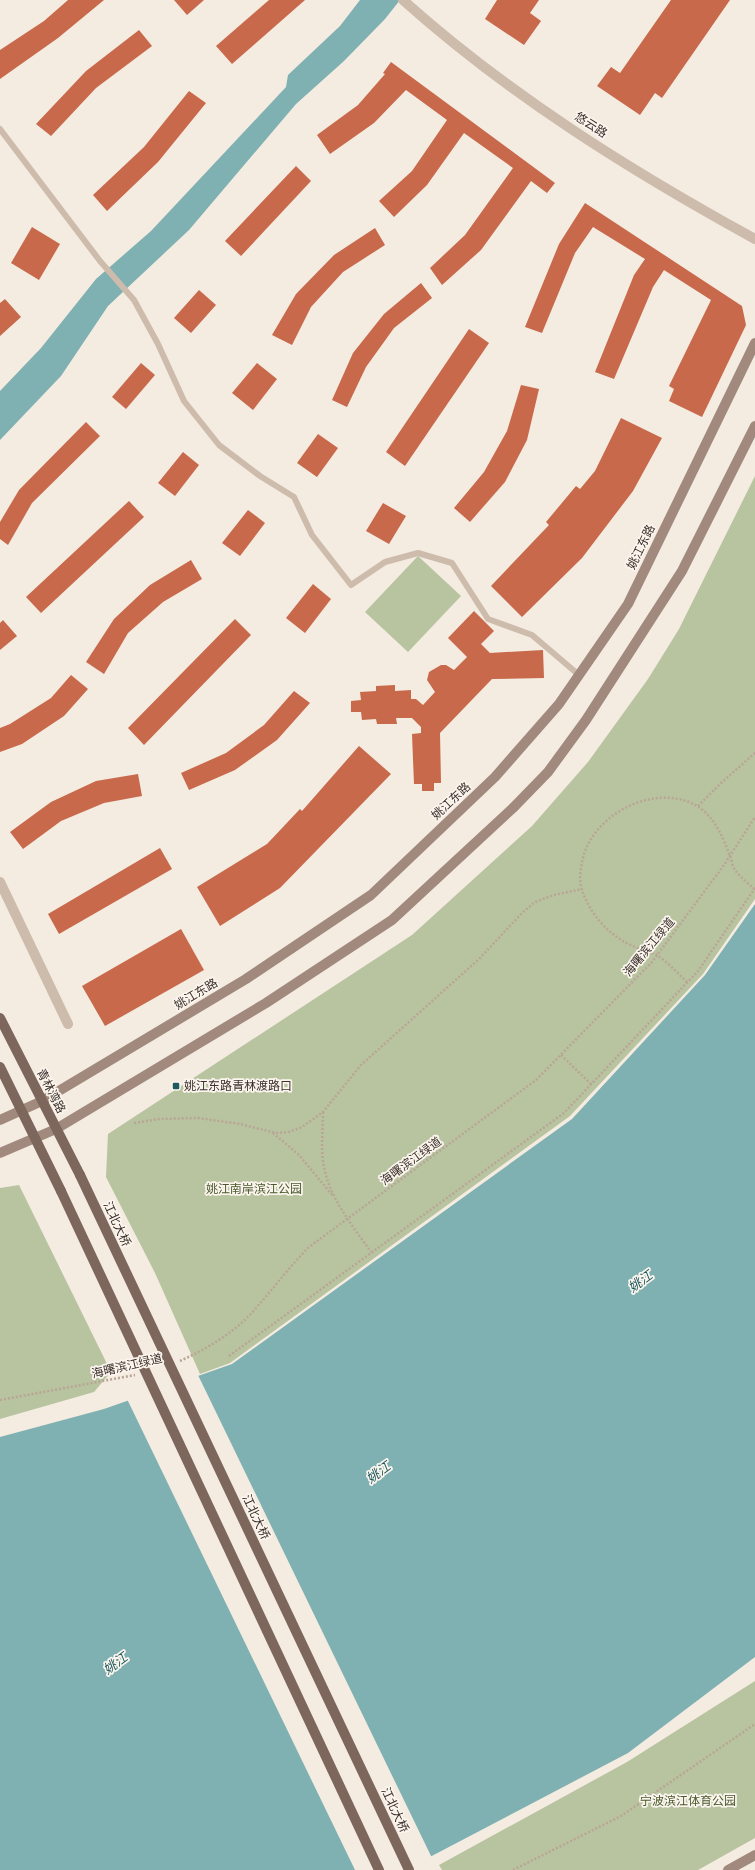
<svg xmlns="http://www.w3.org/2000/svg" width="755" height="1870" font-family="Manrope,'Noto Sans SC',sans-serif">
	<rect width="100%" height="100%" fill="#f4ebe1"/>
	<!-- green -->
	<g fill="#b8c4a0">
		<path d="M755,476V899L703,974L570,1116L230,1363L200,1374L155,1273L106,1177L108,1134L412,935L532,826L588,762L648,679L679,629Z"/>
		<path d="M418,556L461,596L408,652L365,612Z"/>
		<path d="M19,1185L111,1372L94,1392L0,1419V1188Z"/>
		<path d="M755,1681V1838L698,1870H442L439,1865L627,1762Z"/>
	</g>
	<!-- water -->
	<g fill="#7fb0b2">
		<path d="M360,0H400L385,19L344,61L296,104L189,230L108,306L61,376L0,440V391L41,348L96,279L151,231L286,87L288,75L340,26Z"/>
		<path d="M755,904V1657L628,1753L405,1870H0V1437L104,1409L232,1364L572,1119L705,975Z"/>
	</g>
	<!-- pier -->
	<path fill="#f4ebe1" d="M198,1375L432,1858L409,1870H355L127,1399Z"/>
	<!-- building -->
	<g fill="#c8694b">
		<path d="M68,0H104L58,38L0,79V50L44,21Z"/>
		<path d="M174,0H204L187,15Z"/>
		<path d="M269,0H305L232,64L216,46Z"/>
		<path d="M497,0H539L530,13L541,21L524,45L485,19Z"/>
		<path d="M671,0H730L662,98L655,93L640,115L597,86L611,67L620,73Z"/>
		<path d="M139,30L152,46L96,88L51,136L36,124L86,71Z"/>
		<path d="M391,62L555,183L547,193L531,181L481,250L442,285L430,268L465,235L513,168L464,133L427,185L394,217L379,201L412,171L447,120L406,90L374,123L330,154L317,135L358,105L385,74L383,73Z"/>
		<path d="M189,91L206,103L158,162L107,211L93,195L144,147Z"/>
		<path d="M296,166L311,181L241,256L225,241Z"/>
		<path d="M585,203L742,306L746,325L702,417L669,401L674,389L669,386L711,300L664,270L653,287L614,379L595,372L634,275L645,259L593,227L575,253L542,333L525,327L559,244Z"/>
		<path d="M32,227L60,244L39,280L11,263Z"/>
		<path d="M375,228L385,245L343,272L311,307L292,345L272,335L296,294L334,255Z"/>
		<path d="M421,283L432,298L394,328L366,367L347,407L332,400L353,353L384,314Z"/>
		<path d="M199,290L216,305L191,333L174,318Z"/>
		<path d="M5,299L21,317L0,336V303Z"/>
		<path d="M469,329L489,343L405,466L386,452Z"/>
		<path d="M141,363L155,375L126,409L112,397Z"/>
		<path d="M257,363L277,379L253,410L232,393Z"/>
		<path d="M521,385L539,389L527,440L505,482L470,522L454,508L484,472L507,431Z"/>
		<path d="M621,418L662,438L633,491L582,558L522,617L491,586L549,525L546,522L576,486L580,489L595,471Z"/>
		<path d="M86,422L100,436L32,503L8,545L0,539V522L19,490Z"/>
		<path d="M318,434L338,448L317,477L297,463Z"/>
		<path d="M183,452L199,465L175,496L158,483Z"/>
		<path d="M129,501L144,517L41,613L26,597Z"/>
		<path d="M383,503L406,516L389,544L366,531Z"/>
		<path d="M248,510L265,523L240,556L222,543Z"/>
		<path d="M191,560L202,579L163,602L128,633L104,674L86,662L114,619L150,585Z"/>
		<path d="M313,584L331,599L305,633L286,618Z"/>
		<path d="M474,611L494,631L481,644L490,653L543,650L544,678L492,679L440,733L441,783H434V791H422V784H414L412,734L421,733V727L412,718H396L397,724H377L376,719L362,720L361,712H351V701L361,700L360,692L376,691V686L395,685V691L411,690V699H416L423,705L435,692L427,680L429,672L441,665H446L454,670L467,657L448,638Z"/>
		<path d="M235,619L251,635L144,745L128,728Z"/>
		<path d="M3,620L17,636L0,650V623Z"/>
		<path d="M71,675L88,689L64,716L22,744L0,752V728L10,724L51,698Z"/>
		<path d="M294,691L310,703L277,740L235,770L189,790L181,773L226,753L264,725Z"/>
		<path d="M359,746L391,774L280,888L220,926L197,887L267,844L300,809L302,811Z"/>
		<path d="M138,774L142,796L104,803L61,821L23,849L10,832L51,802L96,781Z"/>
		<path d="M160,848L172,869L59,934L48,914Z"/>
		<path d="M181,929L204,970L105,1026L82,986Z"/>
	</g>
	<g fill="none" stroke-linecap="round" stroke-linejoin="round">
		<!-- path -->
		<g stroke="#b9a596" stroke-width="2.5" stroke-dasharray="2 2" stroke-linecap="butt">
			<path d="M698,806L721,783L755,753"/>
			<path d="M687,982C678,974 669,963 658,956C652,951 640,950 633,946C609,936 590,914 582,890C579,881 580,872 582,863C589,816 654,781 697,806C714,816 724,839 730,856C732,860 732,866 735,870C740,877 748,883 754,889"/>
			<path d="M561,1055L591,1084"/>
			<path d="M323,1112C323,1128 321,1145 323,1161C327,1195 352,1225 371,1252"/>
			<path d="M134,1123L159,1119L198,1118L240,1124L276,1133L289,1132L302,1127L323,1112L361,1065L479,959L522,913L535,902L554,895L582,889"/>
			<path d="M273,1133L299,1155L333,1196"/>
			<path d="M229,1356L564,1113L698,971L755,888"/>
			<path d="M180,1361C208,1348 236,1332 256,1308C274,1288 289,1267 309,1247L536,1080L652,962L724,865L755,817"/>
			<path d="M0,1400L135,1375"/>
			<path d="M513,1870L621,1816L755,1724"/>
		</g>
		<!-- service -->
		<path stroke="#cdbbac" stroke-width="6" d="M0,129L100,261L134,300L158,344L184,401L219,445L260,476L294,497L312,535L351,585L385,562L418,553L452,563L488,619L532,635L579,675"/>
		<!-- minor -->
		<path stroke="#cdbbac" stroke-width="10" d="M0,882L68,1024"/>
		<!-- tertiary -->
		<path stroke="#cdbbac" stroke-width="10" d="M403,0C509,95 631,171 755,239"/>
		<!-- secondary -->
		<g stroke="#a18a7d" stroke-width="10">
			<path d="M0,1120L42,1101L246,979L371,895L495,777L559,704L628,604L755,343"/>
			<path d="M0,1153L56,1129L266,1003L392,920L514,807L548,772L586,720L682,571L755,426"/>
			<path d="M728,1870L755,1855"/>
		</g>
		<!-- primary -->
		<g stroke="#7d675c" stroke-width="10">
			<path d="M0,1018L80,1175"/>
			<path d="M0,1067L61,1191"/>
		</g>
		<!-- primary-bridge -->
		<g stroke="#7d675c" stroke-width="10">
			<path d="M80,1175L409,1870"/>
			<path d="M61,1191L379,1870"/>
		</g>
	</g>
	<!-- markers -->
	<rect fill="#1f5a5e" stroke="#fbf5ee" stroke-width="1.5" x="172" y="1082" width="8" height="8" rx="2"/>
	<g text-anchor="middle" stroke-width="3.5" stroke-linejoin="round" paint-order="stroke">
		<!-- street labels -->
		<g font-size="12" fill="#3b302b" stroke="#fbf5ee">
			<text transform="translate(591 125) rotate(33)" y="4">悠云路</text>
			<text transform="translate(641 547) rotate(-64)" y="4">姚江东路</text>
			<text transform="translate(451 801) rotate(-43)" y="4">姚江东路</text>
			<text transform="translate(649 947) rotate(-50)" y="4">海曙滨江绿道</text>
			<text transform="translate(196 994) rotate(-31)" y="4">姚江东路</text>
			<text transform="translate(51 1091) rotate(63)" y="4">青林湾路</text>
			<text transform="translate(411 1161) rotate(-36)" y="4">海曙滨江绿道</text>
			<text transform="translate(117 1224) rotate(65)" y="4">江北大桥</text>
			<text transform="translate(127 1366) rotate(-13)" y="4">海曙滨江绿道</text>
			<text transform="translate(256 1517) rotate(65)" y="4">江北大桥</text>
			<text transform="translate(395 1810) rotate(65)" y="4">江北大桥</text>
		</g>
		<!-- poi labels -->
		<g font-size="12" fill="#3b302b" stroke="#fbf5ee" text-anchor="start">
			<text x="184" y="1090">姚江东路青林渡路口</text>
		</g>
		<!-- park labels -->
		<g font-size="12" fill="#4a5a2e" stroke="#fbf5ee">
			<text x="254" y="1193">姚江南岸滨江公园</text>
			<text x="688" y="1805">宁波滨江体育公园</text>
		</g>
		<!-- water labels -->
		<g font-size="13" font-style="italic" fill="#1f5a5e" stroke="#fbf5ee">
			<text transform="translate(640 1281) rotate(-36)" y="5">姚江</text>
			<text transform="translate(378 1472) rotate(-36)" y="5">姚江</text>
			<text transform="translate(115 1663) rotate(-36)" y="5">姚江</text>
		</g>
	</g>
</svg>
